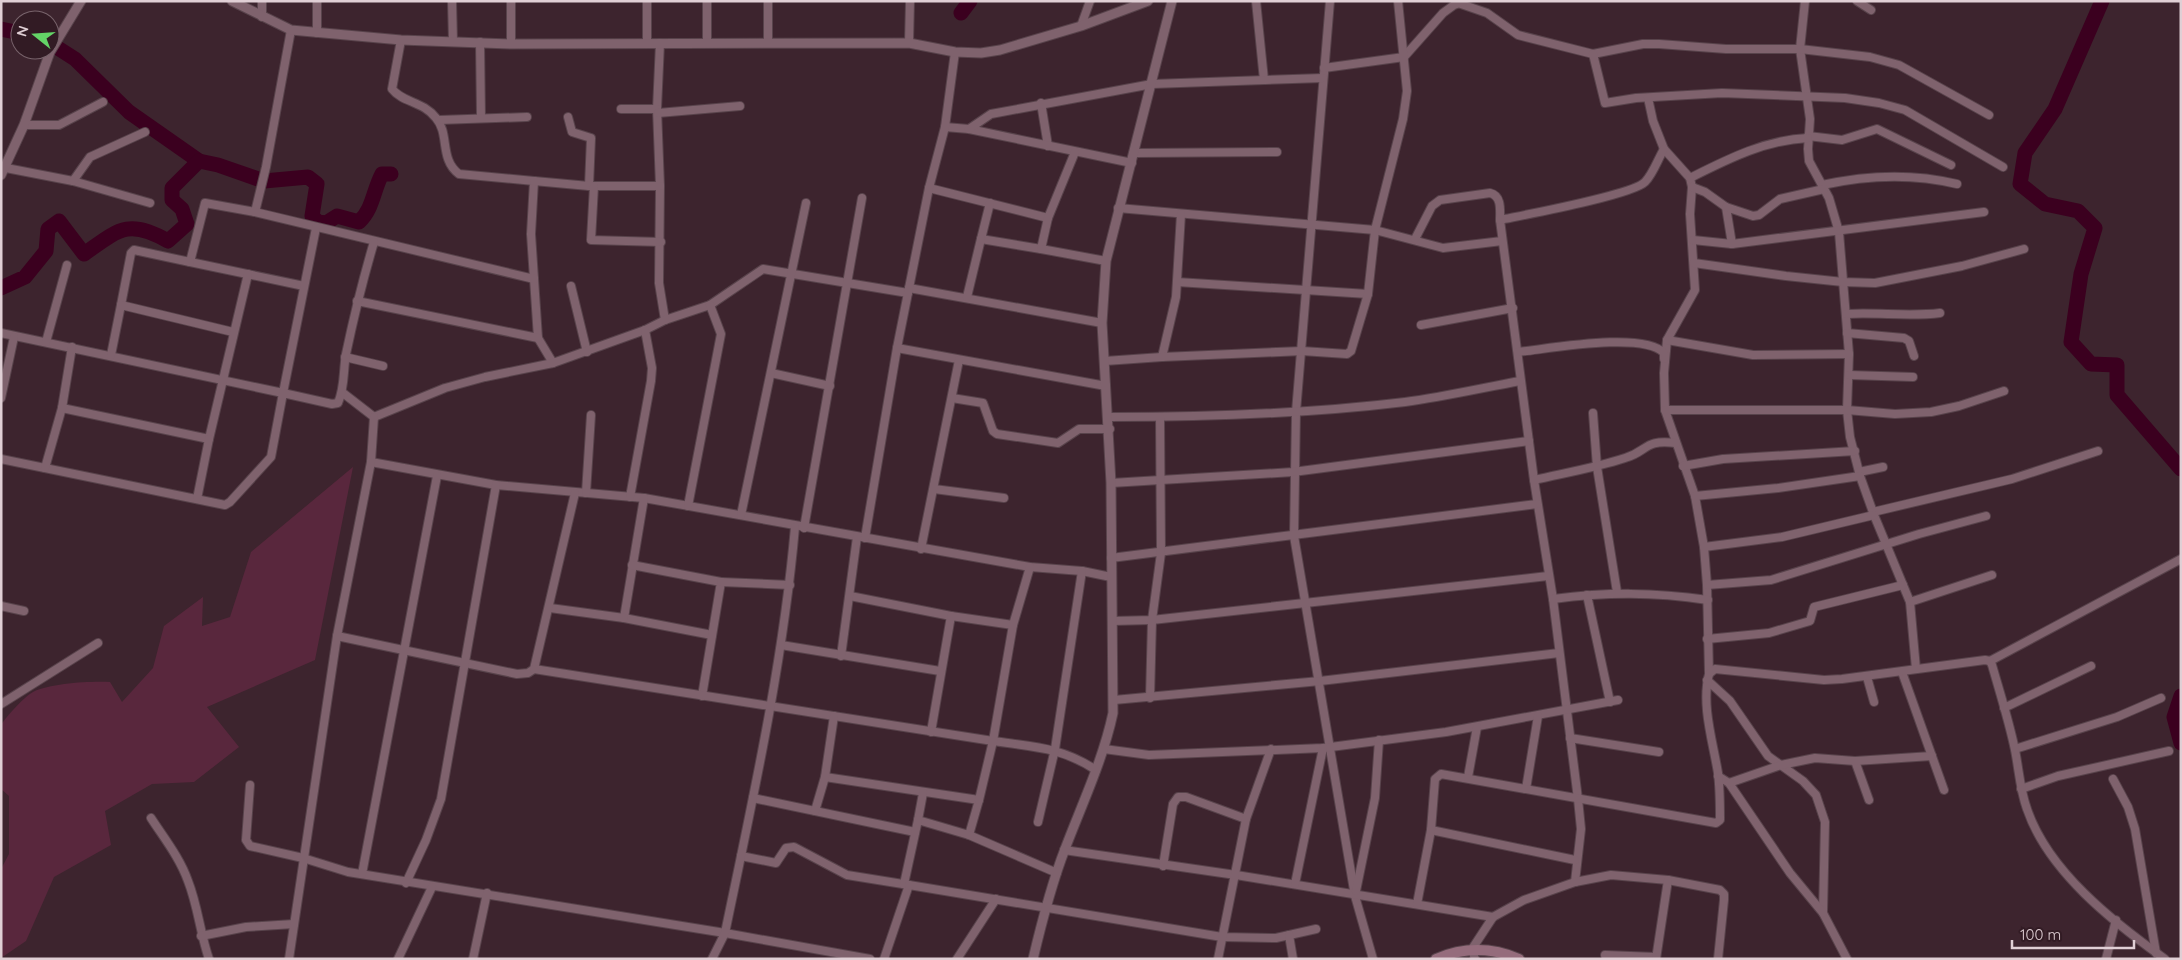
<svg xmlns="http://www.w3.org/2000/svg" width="2182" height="960" font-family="Quicksand,sans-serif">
	<rect width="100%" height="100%" fill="#3d242e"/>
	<!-- green -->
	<path fill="#59273d" d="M353,467L315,660L207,707L239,747L194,782L152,784L105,811L111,845L54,877L26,941L1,958V869L9,854V796L1,789V725C6,717 25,696 33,692C51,683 90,681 110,682L122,702L153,668L164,626L203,597L202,626L230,617L251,552Z"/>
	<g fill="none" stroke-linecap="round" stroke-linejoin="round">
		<!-- river -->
		<g stroke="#3b001f" stroke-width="15">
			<path d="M2102,1L2055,109L2025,153L2020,184L2045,204L2078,211L2095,228L2081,274L2071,342L2091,364L2117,365V395L2181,469"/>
			<path d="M961,13L970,1"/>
			<path d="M1,29L20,33"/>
			<path d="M50,43L75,59L129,112L199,161"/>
			<path d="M1,288L25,277L46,251L48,229L59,221L84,254C118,230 128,218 168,241L187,224L182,209L172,200V188L199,161L218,165L264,181L308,177L317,184L312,216L318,222L326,223L337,216L359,222C373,209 373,191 382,174H391"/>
			<path d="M2181,696L2174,717L2181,743"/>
		</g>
		<defs>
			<g id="minor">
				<path d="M262,1V17"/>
				<path d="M452,1L453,42"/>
				<path d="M511,1V44"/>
				<path d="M647,1V44"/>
				<path d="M768,1V43"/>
				<path d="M1256,1L1264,80"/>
				<path d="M1330,1L1296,412L1294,536L1355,896L1373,959"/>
				<path d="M1805,1L1800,49L1810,119L1808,149L1809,161L1829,198L1839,232L1849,354L1847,410L1850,437L1860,476L1874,515L1910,602L1916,669"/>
				<path d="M1857,1L1871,10"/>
				<path d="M1461,4L1487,13L1518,35L1593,54L1643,44H1659L1726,49H1800L1870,57L1899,65L1989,115"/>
				<path d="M1081,26L1090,1"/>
				<path d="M317,33V1"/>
				<path d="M401,40L392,89C403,103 423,101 436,118C450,134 439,159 459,174L534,181L531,234L538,338L553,363"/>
				<path d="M480,42L481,118"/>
				<path d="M660,43L657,109L660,186L659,283L665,320"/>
				<path d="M707,43V1"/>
				<path d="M909,43L910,1"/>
				<path d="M1593,54L1605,103L1636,98L1722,93L1845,98L1879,103L1905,110L2003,167"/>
				<path d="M1324,68L1404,57L1443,13L1454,5L1463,2"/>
				<path d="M1648,98L1653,121L1664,149L1690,178L1692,187L1690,214L1695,290L1667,340L1664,373L1665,410L1695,496L1704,547L1707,585L1709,674"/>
				<path d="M1041,103L1048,146"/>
				<path d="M621,109H657"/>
				<path d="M658,113L740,106"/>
				<path d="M568,117L572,132L591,138L589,186"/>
				<path d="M439,120L527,117"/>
				<path d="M24,125H59L103,102"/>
				<path d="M945,127L969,129L1132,163"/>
				<path d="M969,129L991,114L1152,84L1323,78"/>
				<path d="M1808,136L1842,140L1877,129L1951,165"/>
				<path d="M1135,153L1277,152"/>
				<path d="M1,167L73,181L150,203"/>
				<path d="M1690,178C1728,159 1765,140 1808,138"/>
				<path d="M73,181L90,157L145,132"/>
				<path d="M534,181L589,186H660"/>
				<path d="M1822,185C1867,175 1912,173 1957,184"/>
				<path d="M594,186L591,240L661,242"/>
				<path d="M1692,187L1705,192L1726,207L1732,244"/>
				<path d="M929,188L1048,218"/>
				<path d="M990,203L981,239L1041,249L1048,218L1075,152"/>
				<path d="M1726,207L1753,216L1759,215L1780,199L1824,189"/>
				<path d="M1118,208L1375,230L1443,248L1502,241"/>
				<path d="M255,212L266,167L291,30"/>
				<path d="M1500,220L1534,480L1553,599L1578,799L1581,829L1575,882"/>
				<path d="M1415,239L1432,206L1440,200L1490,193C1502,196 1500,210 1500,220C1524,215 1632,195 1645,182C1653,174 1658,159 1664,149"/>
				<path d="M1693,240L1732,244L1984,212"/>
				<path d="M1041,249L1106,261"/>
				<path d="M1694,263L1786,276L1843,282L1875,283L1962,266L2024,249"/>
				<path d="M1177,282L1368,294"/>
				<path d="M304,286L190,262L205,203L255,212L534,279"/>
				<path d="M571,286L587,352"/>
				<path d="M909,288L1102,323"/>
				<path d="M967,297L981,239"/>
				<path d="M357,301L538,338"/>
				<path d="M121,305L131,253L134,250L190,262"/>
				<path d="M1846,314C1878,312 1909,317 1940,313"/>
				<path d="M1421,325L1513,308"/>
				<path d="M1,333L283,393L316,228"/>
				<path d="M1847,333L1904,338L1909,341L1914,356"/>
				<path d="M1667,340L1753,355L1849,354"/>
				<path d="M46,342L67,265"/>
				<path d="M897,348L1106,386"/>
				<path d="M1518,352C1548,349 1643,331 1664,353V359"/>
				<path d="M111,355L121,305L233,332"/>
				<path d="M345,357L383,366"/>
				<path d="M1162,357L1176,297L1181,214"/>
				<path d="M1105,361L1162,357L1302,351L1347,354L1351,351L1368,294L1375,230L1403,119L1407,91L1398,1"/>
				<path d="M771,373L830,386"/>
				<path d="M1849,375L1913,377"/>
				<path d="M343,393L374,417"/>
				<path d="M1,398L14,337"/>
				<path d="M952,398L983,403L993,431L997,434L1058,443L1079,429H1110"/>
				<path d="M62,408L209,439L248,274"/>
				<path d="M1665,410H1847L1895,414L1931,412L1959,406L2004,391"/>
				<path d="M1593,413L1597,467L1617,592"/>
				<path d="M374,417L445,388L485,377L553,363L645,330L665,320L710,305L763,269L908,293"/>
				<path d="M1109,417C1208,417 1306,414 1405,402C1443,397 1482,388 1520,381"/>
				<path d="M1,459L225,505L230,502L271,457L283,393L332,404L338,403C345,387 343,371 346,354C354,316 363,279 374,242"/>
				<path d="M371,462L496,485L644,498L1030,567L1082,571L1111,577"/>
				<path d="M1683,466L1723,459L1855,451"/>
				<path d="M45,468L62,408L72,347"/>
				<path d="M1859,472L1883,467"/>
				<path d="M1534,480C1564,473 1595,468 1625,458C1649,451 1643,439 1676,443"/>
				<path d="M1111,483L1293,472L1529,441"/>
				<path d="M934,489L1004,498"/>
				<path d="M586,493L591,415"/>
				<path d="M1695,496L1778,488L1860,476"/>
				<path d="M630,497L651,381L652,368L645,330"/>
				<path d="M644,498L624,618L712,635"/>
				<path d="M197,499L209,439"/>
				<path d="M688,506L721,334L710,305"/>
				<path d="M1873,512L2012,479L2098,451"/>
				<path d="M741,515L806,203"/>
				<path d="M804,528L862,198"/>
				<path d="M865,538L897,348L929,188L945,127L955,52"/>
				<path d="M1704,547L1782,537L1874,515"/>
				<path d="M921,549L959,360"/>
				<path d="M1111,558L1537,504"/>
				<path d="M632,565L721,582L702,696"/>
				<path d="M721,582L790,585"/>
				<path d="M1707,585L1771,580L1919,534L1986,516"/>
				<path d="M1587,595L1610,702"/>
				<path d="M850,596L951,616L931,732"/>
				<path d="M1553,599C1608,592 1653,592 1708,600"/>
				<path d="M1910,602L1992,575"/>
				<path d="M1,606L24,611"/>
				<path d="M550,608L624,618"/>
				<path d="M951,616L1013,625"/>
				<path d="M1112,621L1152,620L1548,576"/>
				<path d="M337,636L517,674L528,673L534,669L575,493"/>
				<path d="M1707,639L1769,633L1810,621L1814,607L1903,585"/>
				<path d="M781,645L940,671"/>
				<path d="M841,656L857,537"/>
				<path d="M1990,661L2181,559"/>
				<path d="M534,669L993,741C1034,747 1061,747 1096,770"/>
				<path d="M1902,672L1944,790"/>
				<path d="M1867,677L1874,702"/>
				<path d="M1707,680L1730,701L1768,756L1803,781L1816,795L1825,822L1823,913L1847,959"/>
				<path d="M1150,698L1152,620L1161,553L1160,417"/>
				<path d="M1114,700L1320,681L1559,653"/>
				<path d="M1,704L98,643"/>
				<path d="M2004,708L2091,666"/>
				<path d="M1570,738L1659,752"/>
				<path d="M1104,749L1149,755L1323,748L1446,732L1618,700"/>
				<path d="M2015,749L2117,717L2161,698"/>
				<path d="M1855,761L1869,800"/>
				<path d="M1718,776L1729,783L1790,873L1823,913"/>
				<path d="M825,777L979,800L969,835"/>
				<path d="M1468,777L1477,727"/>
				<path d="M2113,779L2128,807L2135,829L2156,953"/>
				<path d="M1729,783L1781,765L1815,758L1855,761L1932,756"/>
				<path d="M250,785L246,840L250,846L303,858L348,872L725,933L870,959"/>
				<path d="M1526,789L1538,716"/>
				<path d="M2021,789L2058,776L2169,751"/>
				<path d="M923,793L918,820L969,835L1057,873"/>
				<path d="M753,798L915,832"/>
				<path d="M979,800L993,741L1013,625L1030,567"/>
				<path d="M815,811L825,777L834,716"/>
				<path d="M151,818C164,838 180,858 188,881C198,906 200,933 209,959"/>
				<path d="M1038,822L1055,749L1082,571"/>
				<path d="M1431,830L1575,860"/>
				<path d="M1064,850L1236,875L1493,917"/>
				<path d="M741,856L776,863L786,848L794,847L847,875L909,885L884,959"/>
				<path d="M1163,866L1173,804L1178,797H1186L1246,819"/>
				<path d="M362,874L437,476"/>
				<path d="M406,883L426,840L441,799L496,485"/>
				<path d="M904,884L918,820"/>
				<path d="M1295,884L1323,748"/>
				<path d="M909,885L1222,937L1276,938L1316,929"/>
				<path d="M1356,891L1375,798L1379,740"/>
				<path d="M1417,904L1431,830L1435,779L1441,774L1716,823L1720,820C1720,805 1720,789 1718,773C1713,742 1701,705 1709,674L1715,669L1824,680L1842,679L1985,660L1990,661L1992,665C2000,693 2009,721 2015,750C2019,770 2020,790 2027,809C2048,871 2113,922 2165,959"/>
				<path d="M1289,935L1293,959"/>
				<path d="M201,936L246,927L294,924"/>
				<path d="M1605,955L1656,957"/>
				<path d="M289,959L337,636L371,462L374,417"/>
				<path d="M398,959L432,887"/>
				<path d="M473,959L487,893"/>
				<path d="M712,959L725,933C753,798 783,664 795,527"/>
				<path d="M957,959L996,899"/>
				<path d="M1218,959L1246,819L1271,749"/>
				<path d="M1475,959L1472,949L1493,917L1524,900L1575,882L1611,875L1668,880L1720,890L1724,894V900L1718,959"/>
				<path d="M1656,959L1668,880"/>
				<path d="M2106,959L2116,920"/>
			</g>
			<g id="tertiary">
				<path d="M232,1L291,30L401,40L511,44L909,43L955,52L981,53L1000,50L1081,26L1148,1"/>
				<path d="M1,175L24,125L50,52L81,1"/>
				<path d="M1033,959C1042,921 1051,885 1065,849C1082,804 1103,760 1113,713L1111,483L1102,323L1106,261L1172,1"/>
			</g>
			<path id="secondary" d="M1436,959C1464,947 1491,947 1519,959"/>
		</defs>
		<!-- minor casing -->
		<use href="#minor" stroke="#58434b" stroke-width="10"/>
		<!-- tertiary casing -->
		<use href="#tertiary" stroke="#58434b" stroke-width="11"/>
		<!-- secondary casing -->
		<use href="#secondary" stroke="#58434b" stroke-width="12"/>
		<!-- minor -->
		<use href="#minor" stroke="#7f626d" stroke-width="8"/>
		<!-- tertiary -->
		<use href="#tertiary" stroke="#7f626d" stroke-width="9"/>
		<!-- secondary -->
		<use href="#secondary" stroke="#956c7c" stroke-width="10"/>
	</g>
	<!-- border -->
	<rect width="2182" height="960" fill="none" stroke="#e0cfd5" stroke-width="5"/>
	<!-- north arrow -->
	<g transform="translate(35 35) rotate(287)"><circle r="24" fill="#321b24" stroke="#78636b"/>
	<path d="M0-4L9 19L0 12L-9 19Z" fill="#64d467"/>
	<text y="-8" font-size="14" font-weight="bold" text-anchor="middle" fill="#e0cfd5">N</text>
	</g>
	<!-- scale -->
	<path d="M2012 940v8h122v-8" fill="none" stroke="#e0cfd5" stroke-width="2.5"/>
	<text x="2020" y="940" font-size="15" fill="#e0cfd5" stroke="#321b24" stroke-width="4" paint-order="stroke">100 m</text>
</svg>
